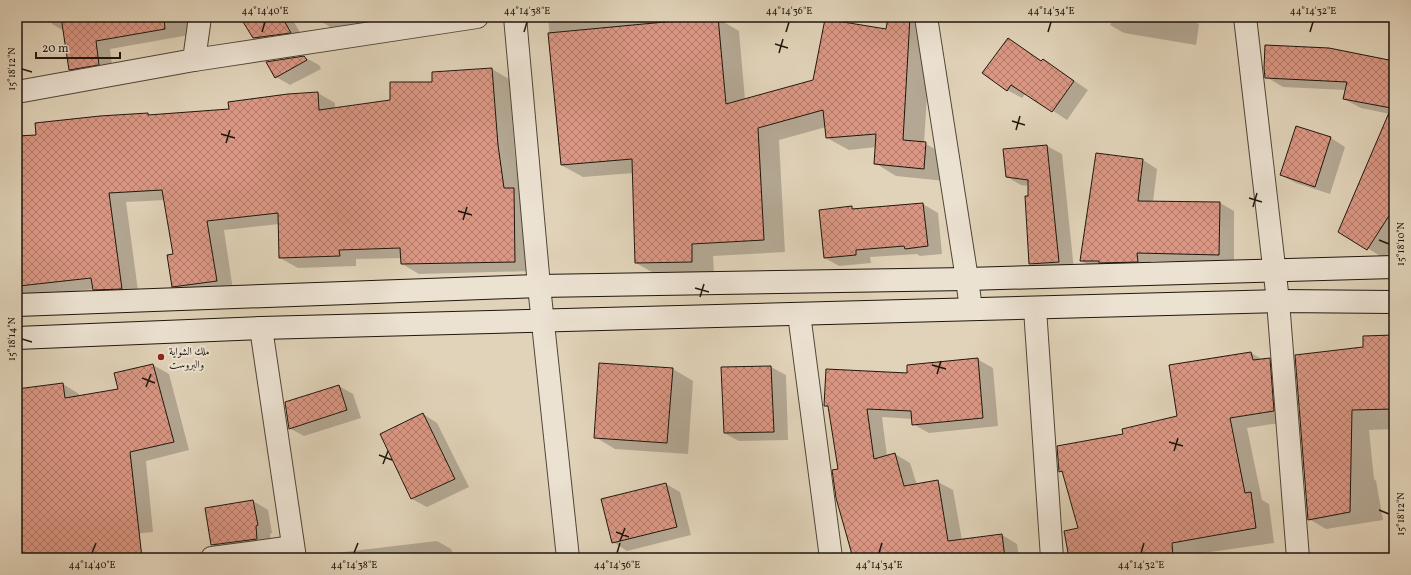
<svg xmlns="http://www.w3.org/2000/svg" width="1411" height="575" font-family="Vollkorn,Amiri,serif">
	<defs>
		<pattern id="building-cross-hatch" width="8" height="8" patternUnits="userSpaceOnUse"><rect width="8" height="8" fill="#db9784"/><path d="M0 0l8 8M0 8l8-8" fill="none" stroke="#b17a6a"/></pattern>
	</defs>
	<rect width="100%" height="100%" fill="#e1d3b9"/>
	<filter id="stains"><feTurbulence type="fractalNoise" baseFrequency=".005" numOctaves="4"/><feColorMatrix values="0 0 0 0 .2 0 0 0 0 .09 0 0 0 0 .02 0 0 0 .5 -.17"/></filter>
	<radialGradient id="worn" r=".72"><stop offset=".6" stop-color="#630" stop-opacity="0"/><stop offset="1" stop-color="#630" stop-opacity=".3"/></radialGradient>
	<!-- shadow -->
	<g fill="#0003">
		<path d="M51,17H186L189,35L110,49L113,73L84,78L70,69L64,31L52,24Z"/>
		<path d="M242,17H291L305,41L268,46L253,38Z"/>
		<path d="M314,17H368L358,33L343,35Z"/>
		<path d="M548,17H666V23L717,18L739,31L745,100L814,81L887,30L889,17H928L930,47L924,143L948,156L945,181L896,176L875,163L876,147L849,150L827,138L826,127L779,140L785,252L713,256L714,274L657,275L636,263L633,173L583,177L561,165Z"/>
		<path d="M1115,17H1187L1199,24L1196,45L1124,33L1110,25Z"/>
		<path d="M1008,39L1042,61L1057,69L1088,90L1067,120L1026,93L1022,98L1007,90Z"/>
		<path d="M304,57L319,65L321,69L290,85L276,77Z"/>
		<path d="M1394,62V244L1385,259L1340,231L1390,114L1361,108L1344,99L1346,90L1283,87L1266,77Z"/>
		<path d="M492,69L509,79L515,156L532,271L419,274L402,264V258L356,259V266L298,268L280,258L279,224L224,230L233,290L191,296L173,286L174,255L165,200L126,202L139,298L111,299L94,289L23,297L17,307V137L37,136L148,114L151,116L230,110L318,93L335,103V109L391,101L433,83V73Z"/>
		<path d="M1297,127L1331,138L1345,147L1330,194L1296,183L1281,175Z"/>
		<path d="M1047,146L1062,154L1074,270L1045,272L1030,263L1029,186L1021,185L1007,177L1004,150Z"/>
		<path d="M1143,160L1157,169L1153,202L1220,203L1234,211V262L1151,261L1153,270L1096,269L1081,261Z"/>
		<path d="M923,204L938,213L942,254L920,256L917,254L870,257L871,263L839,266L825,258L851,207L855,210Z"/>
		<path d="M1394,336V429L1369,430L1374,479L1376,481L1383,520L1326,529L1309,519L1365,348Z"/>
		<path d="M1251,353L1264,360L1270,359L1287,369L1292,421L1247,428L1262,500L1269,504L1274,543L1196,554L1197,558H1070L1065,531L1079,529L1063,473L1060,471L1125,434L1178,417L1170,366Z"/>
		<path d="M977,359L993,368L998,426L929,433L913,424V419L882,417L887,456L895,454L910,463L917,485L938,482L953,490L962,540L1002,535L1017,544L1019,558H852L849,545L850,544L830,408L825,406L908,374Z"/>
		<path d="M153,365L169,374L189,450L146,461L153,532L100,537L105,558H17V390L63,384L79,394V396L120,390Z"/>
		<path d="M771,367L786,375L788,440L739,441L724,433L722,368Z"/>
		<path d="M673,369L693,381L688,454L615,449L595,437Z"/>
		<path d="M339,386L353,394L361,418L304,436L289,428Z"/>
		<path d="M423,414L437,423L469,487L427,507L412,499L381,434Z"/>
		<path d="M666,484L680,492L691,535L627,551L613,542Z"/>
		<path d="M253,501L268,510L272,533L270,534L272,547L227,553L212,545L206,509Z"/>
		<path d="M1394,526V558H1393L1390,527Z"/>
		<path d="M437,541L451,549L455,558H311L310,556Z"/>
	</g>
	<!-- building -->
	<g fill="url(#building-cross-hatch)" stroke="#1e170c">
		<path d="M61,17H164L165,29L96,41L99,65L69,70Z"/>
		<path d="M240,17H282L291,33L253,38Z"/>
		<path d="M718,17L726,104L813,80L825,19L886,29L888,17H910L903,140L926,142L924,169L874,164L876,134L826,138L823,110L758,128L764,240L692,244V262L635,263L632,159L561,165L548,33Z"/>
		<path d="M1008,38L1041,61L1043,59L1074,81L1052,112L1011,85L1007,91L982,73Z"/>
		<path d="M1265,45L1329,48L1394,61V208L1367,250L1338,232L1391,108L1343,99L1347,82L1265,78L1264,68Z"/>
		<path d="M304,56L307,60L275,78L266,62Z"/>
		<path d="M492,68L498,145L504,188H514L515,262L401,264L400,248L339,250L340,256L279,258L278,213L207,221L217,281L172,287L167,255L173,254L162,190L109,193L122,289L93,290L91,278L19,286L17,271V136L36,135L35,123L100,116L148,113V115L229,109L228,102L288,94L318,92L319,110L390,100V82H432V72Z"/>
		<path d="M1296,126L1331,137L1315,187L1280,175Z"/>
		<path d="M1047,145L1059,262L1029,264L1025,196H1028V180L1006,177L1003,149Z"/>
		<path d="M1096,153L1143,159L1138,201L1220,202L1219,255L1137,253L1138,262L1099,263V261H1080Z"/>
		<path d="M923,203L928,246L905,249L904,246L856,250V255L824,258L819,210L852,206V209Z"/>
		<path d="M1394,335V409L1352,410L1350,512L1308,520L1295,355L1363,347V336Z"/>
		<path d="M1251,352L1253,360L1270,358L1274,411L1230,418L1245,493L1251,492L1256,528L1172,543L1173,558H1093V553L1069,558L1064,531L1078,528L1062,471L1059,472L1057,446L1123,434L1122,429L1177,416L1169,365Z"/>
		<path d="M978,358L983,418L912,425L911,411L867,409L874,459L895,453L904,486L938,480L948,541L1002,534L1005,558H853L836,498L832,470L838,469L828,406H824L826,369L907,373V365Z"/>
		<path d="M599,363L673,368L667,443L594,438Z"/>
		<path d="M153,364L174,442L130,452L142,558H17V389L63,383L65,398L118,389L114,373Z"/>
		<path d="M771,366L774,432L724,433L721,367Z"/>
		<path d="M339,385L347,410L289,429L285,402Z"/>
		<path d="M423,413L455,479L411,499L380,434Z"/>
		<path d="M666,483L677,527L612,543L601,499Z"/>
		<path d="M253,500L258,525L256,526L257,539L211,545L205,508Z"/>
	</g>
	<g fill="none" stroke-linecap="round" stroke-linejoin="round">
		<defs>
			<g id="street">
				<path d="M515,17L539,286L568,558"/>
				<path d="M926,17L967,279L971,309"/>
				<path d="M1245,17L1278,301L1298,558"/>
				<path d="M194,60L477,17"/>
				<path d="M17,92L194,60L200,17"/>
				<path d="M1035,309L1052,558"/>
				<path d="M799,314L831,558"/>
				<path d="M261,328L295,558"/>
				<path d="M212,558L293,547"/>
			</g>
			<g id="secondary">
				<path d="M17,305L539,286L967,279L1394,267"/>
				<path d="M17,338L261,328L1278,301L1394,302"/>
			</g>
		</defs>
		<!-- street casing -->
		<use href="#street" stroke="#4f4637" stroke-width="24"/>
		<!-- secondary casing -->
		<use href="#secondary" stroke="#1e170c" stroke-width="24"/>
		<!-- street -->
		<use href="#street" stroke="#ece2d2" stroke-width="22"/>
		<!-- secondary -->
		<use href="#secondary" stroke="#ece2d2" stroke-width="22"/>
	</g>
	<!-- ticks -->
	<path fill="none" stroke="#1e170c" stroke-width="1.5" d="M262,32L265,22M524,32L527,22M786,32L789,22M1048,32L1051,22M1310,32L1313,22M775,44L788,48M779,53L783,39M22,69L32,72M1012,121L1025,125M1016,130L1020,116M221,134L235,138M226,143L230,130M1249,198L1262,202M1253,207L1257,193M458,211L472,215M463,220L467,207M1379,240L1389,244M695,288L709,292M700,297L704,284M22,339L32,342M932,365L946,369M937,374L941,361M142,378L155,383M146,387L151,374M1169,442L1183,446M1174,451L1178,438M379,455L392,460M383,464L388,451M1379,510L1389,514M616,532L629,537M620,541L625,528M92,553L96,543M354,553L358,543M617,553L620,543M879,553L882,543M1141,553L1144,543"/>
	<!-- markers -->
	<circle fill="#8f2418" stroke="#ece2d2" stroke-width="1.5" cx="161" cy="357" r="4"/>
	<g text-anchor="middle" stroke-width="4" stroke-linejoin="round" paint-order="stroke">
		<!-- poi labels -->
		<g font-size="11" fill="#1e170c" stroke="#ece2d2" text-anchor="start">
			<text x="169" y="355">ملك الشواية<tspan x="169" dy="13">والبروست</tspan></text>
		</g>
	</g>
	<!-- margin -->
	<rect width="1411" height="575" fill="none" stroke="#e1d3b9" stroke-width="44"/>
	<!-- scale -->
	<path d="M36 52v6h84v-6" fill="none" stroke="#1e170c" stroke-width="2"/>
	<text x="42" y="52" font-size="12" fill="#1e170c" stroke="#ece2d2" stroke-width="3" paint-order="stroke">20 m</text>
	<rect x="22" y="22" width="1367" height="531" fill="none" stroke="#1e170c" stroke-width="1.5"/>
	<g font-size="10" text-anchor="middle" fill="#1e170c">
		<text x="265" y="14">44°14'40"E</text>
		<text x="527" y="14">44°14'38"E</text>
		<text x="789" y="14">44°14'36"E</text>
		<text x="1051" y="14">44°14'34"E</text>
		<text x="1313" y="14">44°14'32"E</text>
		<text transform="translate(11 69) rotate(-90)" y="4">15°18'12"N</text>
		<text transform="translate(1400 244) rotate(-90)" y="4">15°18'10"N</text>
		<text transform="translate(11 339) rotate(-90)" y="4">15°18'14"N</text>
		<text transform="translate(1400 514) rotate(-90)" y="4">15°18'12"N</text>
		<text x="92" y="568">44°14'40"E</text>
		<text x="354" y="568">44°14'38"E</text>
		<text x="617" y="568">44°14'36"E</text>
		<text x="879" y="568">44°14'34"E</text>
		<text x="1141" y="568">44°14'32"E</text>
	</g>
	<rect width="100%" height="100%" filter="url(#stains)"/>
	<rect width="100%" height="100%" fill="url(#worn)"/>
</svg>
